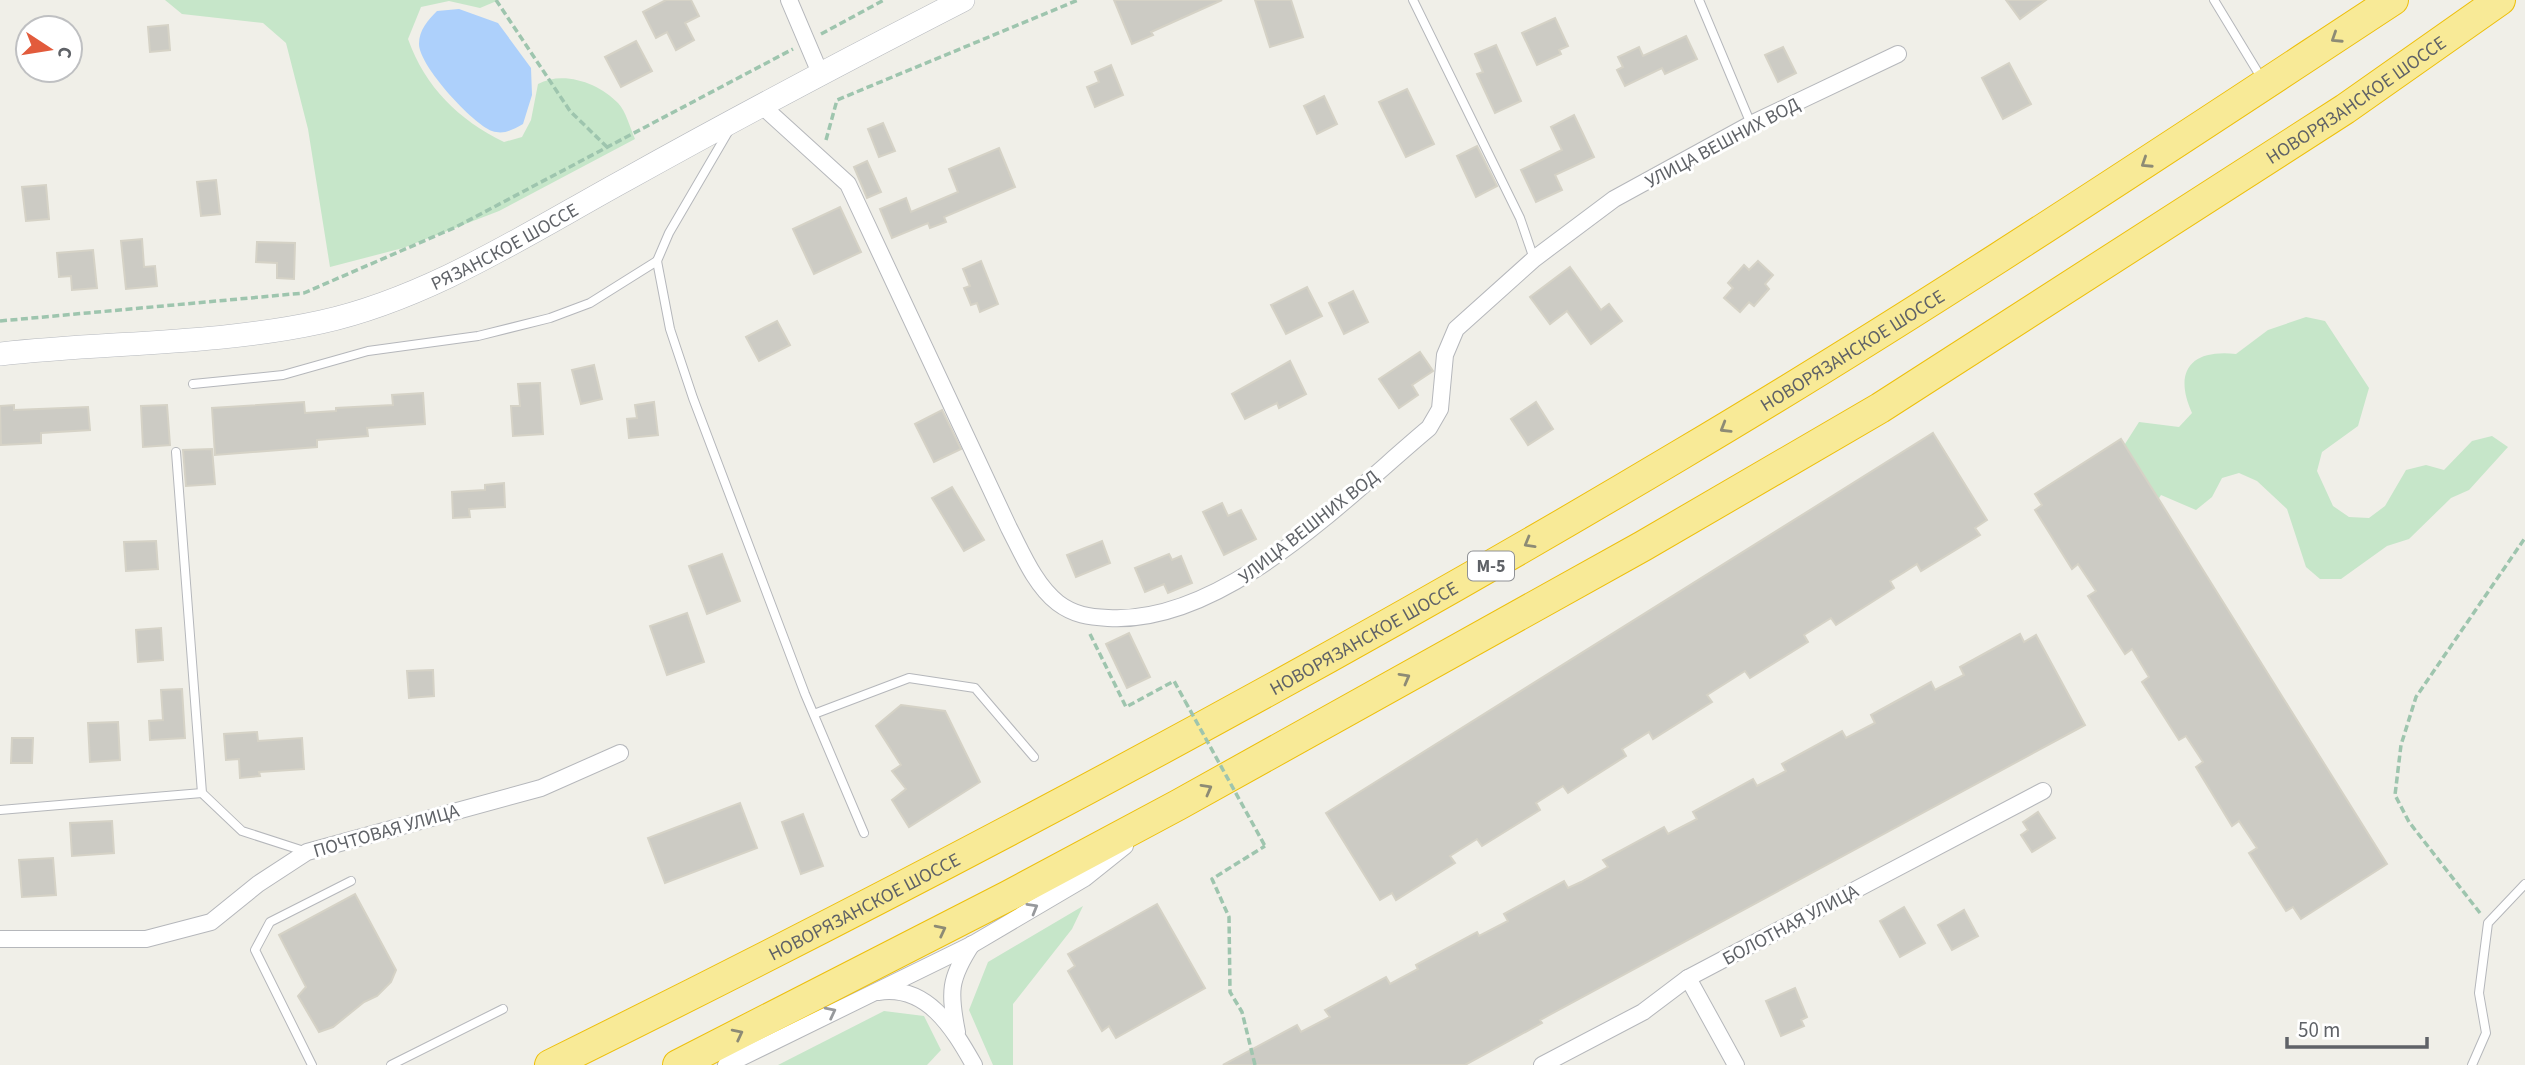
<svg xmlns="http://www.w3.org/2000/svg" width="2525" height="1065" font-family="'Source Sans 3',sans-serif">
	<rect width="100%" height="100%" fill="#f0efe8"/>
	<!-- green -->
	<g fill="#c6e6c9">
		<path d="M165,0H499L480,8L449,1L421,7L408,39C425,87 459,120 504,142L522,137L531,120L538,84C563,70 599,83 618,103C626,111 630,128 635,139L499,211L403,248L330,267L308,129L286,43L263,23L182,14Z"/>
		<path d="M2306,317L2325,321L2369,388L2358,426L2322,452L2317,471L2333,506L2349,517L2369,518L2385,506L2406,470L2426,465L2444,470L2472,441L2492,436L2508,447L2469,490L2451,498L2409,539L2387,546L2341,579H2320L2306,567L2287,509L2257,481L2239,473L2222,478L2212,497L2196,510L2161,495L2151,511L2118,455L2139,422L2179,427L2192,413C2173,371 2191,349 2236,354L2268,330Z"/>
		<path d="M1083,906L1072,929L1013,1004V1065H993L969,1010L988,962Z"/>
		<path d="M884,1011L924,1016L941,1050L927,1065H778Z"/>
	</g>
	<!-- water -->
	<path fill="#add0fb" d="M459,9L498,23L531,68L532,95L523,124C512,130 504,135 492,131C473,124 419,66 419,44C419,30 428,20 437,11Z"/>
	<!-- building -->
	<g fill="#cccbc4" stroke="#d5d2c6" stroke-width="2">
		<path d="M666,0H691L699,16L685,23L694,40L676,50L667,32L656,38L643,12Z"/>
		<path d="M1114,0H1222L1151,32L1153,35L1132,44Z"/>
		<path d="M1255,0H1291L1303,37L1270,47Z"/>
		<path d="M2006,0H2046L2020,19Z"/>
		<path d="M1555,18L1568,46L1559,50L1561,54L1537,65L1522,33Z"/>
		<path d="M168,25L170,50L150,52L148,27Z"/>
		<path d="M1686,36L1697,59L1665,74L1662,68L1625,86L1617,70L1623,67L1618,57L1639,47L1643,56Z"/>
		<path d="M636,41L652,71L621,87L605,57Z"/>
		<path d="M1496,45L1521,101L1495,113L1477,74L1483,72L1475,54Z"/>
		<path d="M1783,47L1796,73L1778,82L1765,55Z"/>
		<path d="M2009,63L2031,104L2003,119L1982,78Z"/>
		<path d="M1111,65L1123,95L1095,107L1087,87L1099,82L1095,72Z"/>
		<path d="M1407,89L1434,144L1406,157L1379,102Z"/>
		<path d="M1324,96L1337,124L1317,134L1304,106Z"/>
		<path d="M1574,115L1594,157L1555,175L1562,190L1536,202L1521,170L1562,150L1551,127Z"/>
		<path d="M883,123L895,151L879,157L868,129Z"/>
		<path d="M1477,146L1497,186L1476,197L1457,156Z"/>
		<path d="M999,148L1015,187L944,217L946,222L930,228L928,223L892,238L880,209L906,198L911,212L958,192L949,169Z"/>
		<path d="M867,161L881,192L867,198L854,167Z"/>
		<path d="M216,180L220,214L201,216L197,182Z"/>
		<path d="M46,185L49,219L26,221L22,187Z"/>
		<path d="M840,207L861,252L814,274L793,229Z"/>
		<path d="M142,239L144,267L155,266L157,286L126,289L121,241Z"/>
		<path d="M257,242L295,243L294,279L277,278V263L256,262Z"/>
		<path d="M93,250L97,288L72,290L71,276L59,277L57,253Z"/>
		<path d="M981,261L998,304L980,312L977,303L971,305L964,288L970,286L963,269Z"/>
		<path d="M1758,261L1773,275L1765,284L1769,289L1754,306L1749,302L1740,312L1724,298L1733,288L1728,283L1744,265L1749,270Z"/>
		<path d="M1570,267L1601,310L1609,304L1622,321L1591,344L1567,311L1550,324L1530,297Z"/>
		<path d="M1307,287L1322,316L1286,334L1271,305Z"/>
		<path d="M1353,291L1368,322L1344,334L1329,303Z"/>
		<path d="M777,321L790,345L759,361L746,337Z"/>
		<path d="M1420,352L1433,371L1412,385L1418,395L1399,408L1379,379Z"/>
		<path d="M1290,361L1306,394L1279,408L1277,403L1245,419L1232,394Z"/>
		<path d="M594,365L602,399L581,404L572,370Z"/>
		<path d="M540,383L543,434L513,436L511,406H520L518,384Z"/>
		<path d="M423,393L425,424L367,428L368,436L317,440V447L215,455L212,408L304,402L305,413L336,411V408L393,405L392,395Z"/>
		<path d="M654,402L658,435L629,438L627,419L637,418L635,405Z"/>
		<path d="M1536,402L1553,429L1528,445L1511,419Z"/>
		<path d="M14,405V410L88,407L90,430L41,433V443L1,445L0,406Z"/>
		<path d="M167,405L170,445L143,447L141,406Z"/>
		<path d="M942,410L961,449L934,462L915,424Z"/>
		<path d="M1933,433L1987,520L1975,528L1980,535L1921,571L1917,564L1903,573L1890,581L1894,588L1836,625L1831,618L1804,635L1808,642L1750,678L1745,671L1707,695L1712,702L1653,739L1649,732L1622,749L1626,756L1568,793L1563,786L1536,803L1540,810L1482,846L1477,839L1450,856L1455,863L1396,900L1392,893L1380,900L1326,813Z"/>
		<path d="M2121,439L2387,864L2301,919L2293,907L2286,911L2249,853L2257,848L2239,821L2232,826L2196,767L2203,762L2186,736L2179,740L2142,682L2149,677L2132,649L2125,654L2088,596L2096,591L2078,564L2072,569L2035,510L2042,505L2035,494Z"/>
		<path d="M212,449L215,484L186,486L183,450Z"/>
		<path d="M504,483L505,507L469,509L470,517L453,518L452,492L485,490V485Z"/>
		<path d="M952,487L984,540L964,551L932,498Z"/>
		<path d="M1222,503L1228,516L1241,510L1256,539L1224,555L1203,512Z"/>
		<path d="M156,541L158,569L126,571L124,542Z"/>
		<path d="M1102,541L1110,563L1076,577L1067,555Z"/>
		<path d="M722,554L740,601L707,614L689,566Z"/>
		<path d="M1169,554L1172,560L1181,556L1192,583L1168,593L1164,584L1145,592L1135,568Z"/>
		<path d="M687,613L704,662L667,675L650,626Z"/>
		<path d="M161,628L163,660L138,662L136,630Z"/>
		<path d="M1129,633L1150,677L1127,688L1106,644Z"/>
		<path d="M2020,634L2024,642L2036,635L2085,725L1540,1020L1542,1023L1465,1065H1223L1297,1025L1301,1032L1330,1017L1325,1010L1386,977L1390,984L1418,969L1416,965L1477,932L1479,936L1508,921L1504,914L1564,881L1568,888L1581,882L1608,867L1603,860L1664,827L1668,834L1697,819L1693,812L1753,779L1757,786L1786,771L1782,764L1842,731L1846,738L1875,723L1871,715L1931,682L1935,690L1964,675L1960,667Z"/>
		<path d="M433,670L434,696L409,698L407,671Z"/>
		<path d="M182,689L185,738L150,740L149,721L163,720L161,690Z"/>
		<path d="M901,705L945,711L980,782L909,827L892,800L906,789L892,771L901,765L876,726Z"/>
		<path d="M118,722L120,760L90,762L88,723Z"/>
		<path d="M257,732L258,741L302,738L304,769L259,772L260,776L240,778L239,759L226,760L224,734Z"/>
		<path d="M12,738H33L32,763H11Z"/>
		<path d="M740,803L757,848L665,883L648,838Z"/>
		<path d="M2038,812L2055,838L2032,852L2021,835L2028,830L2023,822Z"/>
		<path d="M803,814L823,866L801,874L782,822Z"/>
		<path d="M112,821L114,853L72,856L70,823Z"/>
		<path d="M53,858L56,895L22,897L19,860Z"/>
		<path d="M355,894L396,970L391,982L377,996L364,1002L333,1027L319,1032L298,996L306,987L279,935Z"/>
		<path d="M1157,904L1205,988L1116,1038L1109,1026L1102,1031L1068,971L1075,966L1068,954Z"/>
		<path d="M1904,907L1925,943L1900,957L1880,921Z"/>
		<path d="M1964,910L1978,936L1952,950L1938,925Z"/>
		<path d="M1795,988L1807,1017L1801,1020L1804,1026L1781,1036L1766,1001Z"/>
	</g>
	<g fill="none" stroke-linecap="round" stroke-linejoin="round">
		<defs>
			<g id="lane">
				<path d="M1413,0L1520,218L1534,259"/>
				<path d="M1699,0L1751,124"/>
				<path d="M2214,0L2262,79"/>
				<path d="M728,132L669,233L657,261L670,329L693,398L805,694L864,833"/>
				<path d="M193,384L283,375L368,351L478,336L550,318L590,303L657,261"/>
				<path d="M176,452L202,793L242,831L307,852"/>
				<path d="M814,714L909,678L975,688L1034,757"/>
				<path d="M0,810L202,793"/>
				<path d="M312,1065L255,950L270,922L351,881"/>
				<path d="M391,1065L503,1009"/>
				<path d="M2472,1065L2486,1033L2479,993L2488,923L2525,884"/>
			</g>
			<g id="street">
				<path d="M789,0L820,73"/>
				<path d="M760,104L848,184L1009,528C1022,553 1035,585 1058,603C1074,615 1089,617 1108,618C1224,625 1344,499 1429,428L1440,409L1445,355L1456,329L1534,259L1614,199L1751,124L1898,54"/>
				<path d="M0,939H146L211,922L258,884L307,852L541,788L620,753"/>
				<path d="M1688,978L1736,1065"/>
				<path d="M878,992C927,984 953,1028 974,1065"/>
				<path d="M957,1032C949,992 949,979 972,944"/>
				<path d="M726,1065L973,944L1085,878L1125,846"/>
				<path d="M1542,1065L1643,1012L1688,978L2043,791"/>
			</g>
			<g id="secondary">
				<path id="s1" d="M0,354C106,342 216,345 321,322C430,298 530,232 627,179C738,117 850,58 963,0"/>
			</g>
			<g id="highway">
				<path id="s2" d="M550,1065C934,875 1313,674 1680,455C1923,311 2157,155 2393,0"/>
				<path id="s3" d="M678,1065L1008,896L1178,805L1643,546L1880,408L2345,109L2500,0"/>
			</g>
		</defs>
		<!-- lane casing -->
		<use href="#lane" stroke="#b5b7bb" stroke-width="10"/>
		<!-- street casing -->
		<use href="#street" stroke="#b5b7bb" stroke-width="18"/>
		<!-- secondary casing -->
		<use href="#secondary" stroke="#b6b9be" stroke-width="24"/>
		<!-- highway casing -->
		<use href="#highway" stroke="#edbf0b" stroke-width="32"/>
		<!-- path -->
		<g stroke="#9ec5ae" stroke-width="3.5" stroke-dasharray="7 3.5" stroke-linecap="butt">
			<path d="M496,0L570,111L607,147"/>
			<path d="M821,34L884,0"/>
			<path d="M826,140L837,100L1078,0"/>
			<path d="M0,321L304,293L456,227L793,49"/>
			<path d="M1090,634L1126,707L1174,681L1185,701"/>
			<path d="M2480,913L2409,822L2395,795L2401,745L2416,697L2525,538"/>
			<path d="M1255,1065L1242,1012L1230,992L1229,917L1212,879L1265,846"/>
		</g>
		<!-- lane -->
		<use href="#lane" stroke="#fff" stroke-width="8"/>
		<!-- street -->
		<use href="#street" stroke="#fff" stroke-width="16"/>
		<!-- secondary -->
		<use href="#secondary" stroke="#fff" stroke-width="23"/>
		<!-- highway -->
		<use href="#highway" stroke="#f8ea97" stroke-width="30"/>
		<!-- path-bridge -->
		<path stroke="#9ec5ae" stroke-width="3.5" stroke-dasharray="7 3.5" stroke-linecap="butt" d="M1185,701L1265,846"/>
	</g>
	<!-- one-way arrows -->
	<defs><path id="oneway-chevron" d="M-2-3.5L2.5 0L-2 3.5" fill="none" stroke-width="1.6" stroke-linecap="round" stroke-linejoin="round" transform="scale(1.75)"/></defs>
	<g stroke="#8d8b75">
		<use href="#oneway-chevron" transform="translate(2336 38) rotate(147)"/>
		<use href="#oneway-chevron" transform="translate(2146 163) rotate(147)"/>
		<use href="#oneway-chevron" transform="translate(1725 428) rotate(149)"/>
		<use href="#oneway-chevron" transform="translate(1529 543) rotate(150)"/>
		<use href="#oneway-chevron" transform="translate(1405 678) rotate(-29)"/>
		<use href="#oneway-chevron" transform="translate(1207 789) rotate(-29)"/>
		<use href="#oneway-chevron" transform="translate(941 930) rotate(-27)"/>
		<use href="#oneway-chevron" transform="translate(738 1034) rotate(-27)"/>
	</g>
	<g stroke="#97999c">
		<use href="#oneway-chevron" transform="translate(1033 908) rotate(-30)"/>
		<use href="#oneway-chevron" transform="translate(831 1012) rotate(-27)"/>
	</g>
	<g text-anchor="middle" stroke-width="6" stroke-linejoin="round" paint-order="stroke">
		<!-- shield labels -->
		<rect fill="#fff" stroke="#8f9195" stroke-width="2" x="1468" y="551.5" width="46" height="29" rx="5"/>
		<g font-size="18" font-weight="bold" fill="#5f6267">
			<text x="1491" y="572">М-5</text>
		</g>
		<!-- street labels -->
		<g font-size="19" fill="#5f6267" stroke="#fff">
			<text dy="7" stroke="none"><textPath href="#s3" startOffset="1937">НОВОРЯЗАНСКОЕ ШОССЕ</textPath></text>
			<text transform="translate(1722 142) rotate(-28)" y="7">УЛИЦА ВЕШНИХ ВОД</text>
			<text dy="7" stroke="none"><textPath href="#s1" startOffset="522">РЯЗАНСКОЕ ШОССЕ</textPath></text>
			<text dy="7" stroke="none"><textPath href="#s2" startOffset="1486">НОВОРЯЗАНСКОЕ ШОССЕ</textPath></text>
			<text transform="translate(1308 526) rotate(-38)" y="7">УЛИЦА ВЕШНИХ ВОД</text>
			<text dy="7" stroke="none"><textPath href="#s2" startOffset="919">НОВОРЯЗАНСКОЕ ШОССЕ</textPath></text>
			<text transform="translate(386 830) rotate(-16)" y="7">ПОЧТОВАЯ УЛИЦА</text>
			<text dy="7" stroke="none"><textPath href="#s2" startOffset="352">НОВОРЯЗАНСКОЕ ШОССЕ</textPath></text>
			<text transform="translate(1790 924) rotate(-28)" y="7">БОЛОТНАЯ УЛИЦА</text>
		</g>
	</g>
	<!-- north arrow -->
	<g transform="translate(49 49) rotate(102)"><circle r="33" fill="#ffffff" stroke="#bfc0c2" stroke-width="2"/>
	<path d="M0-5L12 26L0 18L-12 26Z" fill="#e25b3c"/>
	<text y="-10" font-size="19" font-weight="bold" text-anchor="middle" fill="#5f6267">С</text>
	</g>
	<!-- scale -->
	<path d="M2287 1037v10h140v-10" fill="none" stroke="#5f6267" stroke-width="3.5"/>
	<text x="2298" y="1037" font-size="21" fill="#5f6267" stroke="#ffffff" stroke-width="5" paint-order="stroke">50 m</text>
</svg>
